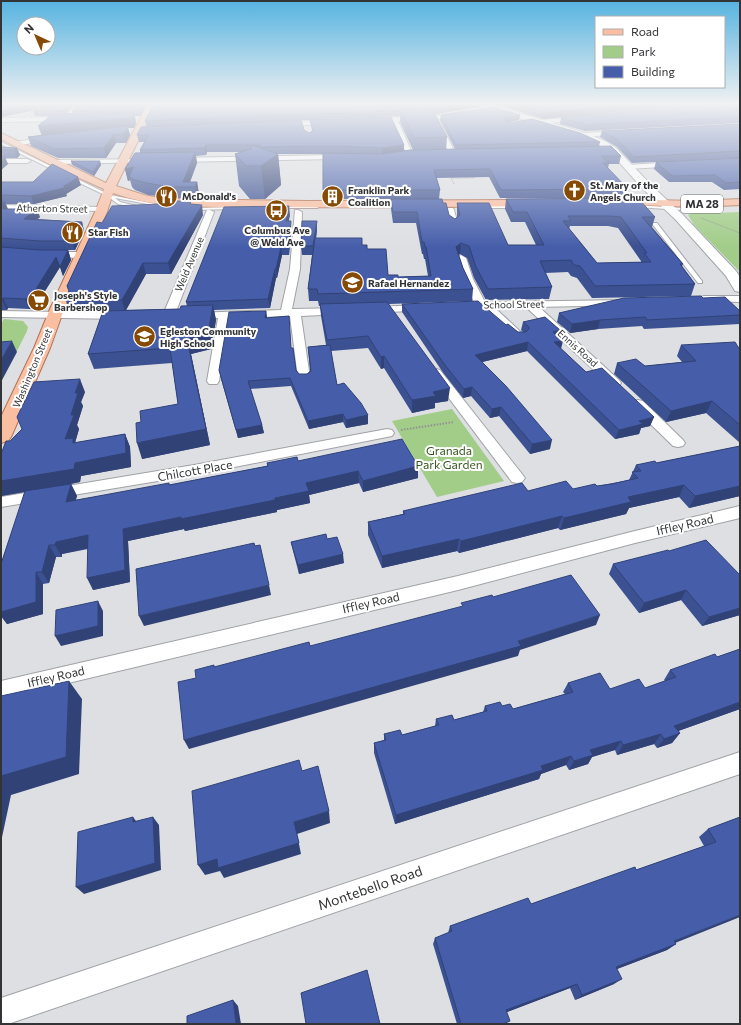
<svg xmlns="http://www.w3.org/2000/svg" width="741" height="1025" font-family="Commissioner,sans-serif">
	<rect width="100%" height="100%" fill="#dddfe3"/>
	<!-- green -->
	<g fill="#a2cd89">
		<path d="M693,212L717,213L740,212V272L694,225L688,215Z"/>
		<path d="M4,319L23,321L28,327L27,331L17,351L1,352V324Z"/>
		<path d="M452,409L504,481L437,497L392,421Z"/>
	</g>
	<g fill="none" stroke-linecap="round" stroke-linejoin="round">
		<defs>
			<g id="lane">
				<path d="M41,104H43L24,121H22Z"/>
				<path d="M1,142L59,170L60,171L57,172L1,144Z"/>
				<path d="M69,176H71L110,195L166,206L164,207L115,198L120,202L141,207L139,208L118,204L107,196L69,178Z"/>
				<path d="M634,205L683,208L685,209L683,210L635,207Z"/>
				<path d="M278,206H317L319,207L317,208H279Z"/>
				<path d="M480,206H515L517,207L515,208H481Z"/>
				<path d="M233,207L234,209L193,210L191,209L193,208Z"/>
				<path d="M653,223H657L702,281V283H698L653,225Z"/>
			</g>
			<g id="street">
				<path d="M461,112L463,113V115L434,120L398,121L413,155L410,157L407,155L392,121L371,122L368,120L371,118L434,116Z"/>
				<path d="M581,116L584,118L583,119L543,124L540,122L543,120Z"/>
				<path d="M1,118L67,117L70,119L67,121L1,122Z"/>
				<path d="M331,120L333,121V123L281,127L278,125L281,123Z"/>
				<path d="M435,121L440,122L456,155L455,156L450,155L434,122Z"/>
				<path d="M623,131L626,133L625,134L582,137L579,135L582,133Z"/>
				<path d="M50,136L52,137V139L16,146L13,144L16,142Z"/>
				<path d="M334,155L347,159L344,161L334,159L175,162L172,160L175,158Z"/>
				<path d="M1,159H27L31,161L27,163H1Z"/>
				<path d="M152,159L156,161L154,162L54,164L50,162L54,160Z"/>
				<path d="M676,162L680,164L679,166L628,169L624,167L628,165Z"/>
				<path d="M1,205L102,207L106,209L102,211L1,209Z"/>
				<path d="M447,208H453L454,210L458,225L457,227L454,228L450,225L446,210Z"/>
				<path d="M207,210H210L214,212L174,317L172,319H164L162,317Z"/>
				<path d="M295,210H298L302,212L300,269L292,309L343,308L348,311L343,314L301,316L310,378L308,381H300L298,378L290,316L229,318L219,381L217,384H209L207,381L218,318L194,319L189,316L194,313L281,310L290,269Z"/>
				<path d="M48,252H82L87,255L82,258L45,257L43,255L45,253Z"/>
				<path d="M461,255L466,258L473,279L485,302L629,300L630,302L629,304L625,305L539,307L619,380L621,383L619,386H611L527,308H495L524,335L526,337L524,339H516L483,309L458,308L457,306L458,304L474,302L463,279L456,258Z"/>
				<path d="M704,296H740V302L700,301L699,299L700,297Z"/>
				<path d="M423,305L428,308L427,310L372,313L367,310L372,307Z"/>
				<path d="M1,311L123,313L128,316L123,319L1,317Z"/>
				<path d="M436,369L440,370L522,474L525,478L522,482L517,483L512,482L430,373L432,370Z"/>
				<path d="M638,400L643,401L683,440L685,443L683,446L678,447L673,446L633,407L631,404L633,401Z"/>
				<path d="M387,429L392,430L394,433L392,436L194,475L1,507V497L194,465Z"/>
				<path d="M740,506V518L635,543L458,590L1,699V681L458,576L635,531Z"/>
				<path d="M740,752V774L8,1024H1V998Z"/>
			</g>
			<path id="secondary" d="M481,104H490L585,133L605,141L616,148L651,185L683,215L736,271L740,277V292L735,291L726,276L675,219L643,189L610,152L599,145L579,137L481,106Z"/>
			<g id="primary">
				<path d="M148,104H156L116,186L144,195L164,199L308,201L535,200L541,203L535,206C445,207 356,208 266,207C215,206 162,211 113,193L107,212L64,309L50,348L11,437L8,441L1,443V417L34,348L50,309L95,212L104,189L57,168L1,139V133L106,183Z"/>
				<path d="M611,199L697,201L740,199V205L697,207L607,204L605,202L607,200Z"/>
			</g>
		</defs>
		<!-- lane casing -->
		<use href="#lane" stroke="#a0a2a6" stroke-width="2"/>
		<!-- street casing -->
		<use href="#street" stroke="#a0a2a6" stroke-width="2"/>
		<!-- secondary casing -->
		<use href="#secondary" stroke="#a0a2a6" stroke-width="2"/>
		<!-- primary casing -->
		<use href="#primary" stroke="#b27253" stroke-width="2"/>
		<!-- path-far1 -->
		<g stroke="#909194" stroke-width="1" stroke-dasharray="1 1" stroke-linecap="butt">
			<path d="M454,184L451,178H473L477,176"/>
			<path d="M701,218L740,233"/>
		</g>
		<!-- path -->
		<path stroke="#909194" stroke-width="2" stroke-dasharray="1.5 1.5" stroke-linecap="butt" d="M401,430L454,422"/>
		<!-- lane -->
		<use href="#lane" fill="#fff" fill-rule="evenodd"/>
		<!-- street -->
		<use href="#street" fill="#fff" fill-rule="evenodd"/>
		<!-- secondary -->
		<use href="#secondary" fill="#fff" fill-rule="evenodd"/>
		<!-- primary -->
		<use href="#primary" fill="#fabea1" fill-rule="evenodd"/>
	</g>
	<!-- wall -->
	<g fill="#3c5192" fill-rule="evenodd">
		<path d="M1,104H75L67,113H73L72,111L147,104L140,116H135L136,123L134,128H128L130,135L126,143H116L106,158H58L31,146L28,137L41,135L50,116H35L33,111L38,106H37L31,111Z"/>
		<path d="M154,104H481L480,107L435,114L447,137L446,150L455,149L440,120L441,115H520L519,120L508,122L600,142L599,146L621,156L619,164H609L608,168L628,189L626,198H500L489,177L436,178L440,190L439,199L443,203L449,215L455,219L457,217V203L508,245H536L525,222H511L505,209L506,199L655,217L652,227L683,264L682,266L695,284L691,296L592,298L577,278L571,276L568,272L545,273L552,287L549,299L486,300L474,278L467,258L460,254L458,255L463,268L473,289L472,301L389,304L448,401L435,403V408L412,413L384,368L381,369L368,348L331,351L337,385L368,415V424L346,428L343,422L309,429L291,386L250,389L262,425L264,433L238,438L221,379L219,370L266,311L267,318L291,348L296,370L299,374H307L310,371L308,347L326,345L321,316L320,306H319L318,301H309L308,289L312,255H302L301,246L317,221V230L316,238L362,245L388,275L398,277L428,276L425,259H424L423,254H422L416,223H393L391,209V199H324L323,154H278L281,185L265,199H250L239,186L235,154L241,152H207L206,155L196,156L197,163L190,182H197L199,194L197,199L173,198L148,195L135,190L132,187L130,180L128,181L125,169L140,153V150L144,142H139L137,135L147,127L145,121ZM400,116V122L413,150L404,151V145L324,119ZM301,120H311L312,131L309,133L304,130ZM570,226H608L618,228L641,261V262L597,263L569,229Z"/>
		<path d="M489,104H699L543,119L499,105Z"/>
		<path d="M724,104H740V111L725,105Z"/>
		<path d="M740,111V123L585,131L560,124L561,118Z"/>
		<path d="M740,124V158L632,163L617,147L600,137L602,131Z"/>
		<path d="M1,147L17,148L20,155L17,158H5L8,164L1,170Z"/>
		<path d="M740,158V189L724,190L712,182H669L654,169L656,162Z"/>
		<path d="M71,161L101,165L94,176L72,165Z"/>
		<path d="M1,182L81,185L66,194L67,196L34,204H6L8,209L40,217L37,219L82,222L84,231L75,250H68L71,260L63,276L60,267L35,307L29,309L8,308L7,310H1Z"/>
		<path d="M158,201L191,204L203,215L171,274H146L126,310L180,309L187,306L186,302L290,215L288,221L291,230L289,255H282L277,278H276L270,308L214,310L216,320L211,349L191,354L210,445L142,459L141,422L178,404L172,363L94,369L88,354L103,311H86L69,309L65,298L69,291L102,223L159,204Z"/>
		<path d="M703,298L740,311V324L644,329L642,326L598,329L570,333L557,322L559,313Z"/>
		<path d="M402,304L506,325L518,332H523L521,330L523,322L560,330L558,336L561,349L586,372L654,417L650,426L641,428L639,434L615,439L527,351L482,362L550,449L530,454L499,416L490,418L471,396L463,398L444,374L402,312Z"/>
		<path d="M681,345L740,350V443L706,413L666,422L614,374L617,363L645,366L682,362L677,356Z"/>
		<path d="M85,392L81,402L83,406L77,425L79,429L75,443L125,434L130,447L131,467L81,476L80,482L67,485L71,484L77,496L75,500L169,485L267,466V463L298,461L418,466V478L363,492L359,483L309,495L310,503L277,510V512L185,531L184,529L128,541L130,582L93,590L88,549L62,554V557H56L49,583L43,584V614L7,624L1,616V564L25,492L1,496V454L10,441Z"/>
		<path d="M740,446V496L689,508L679,497L629,508L626,514L560,530L558,528L459,553L457,551L382,568L368,535V522L403,514V511L528,491L573,489L597,486L629,480L636,465L656,463Z"/>
		<path d="M327,539L344,563L299,574L293,551L291,542Z"/>
		<path d="M669,551L740,575V615L702,626L681,600L639,613L609,574L613,564Z"/>
		<path d="M740,649V709L678,731L680,733L672,743L657,748L654,744L617,755L615,750L592,757L588,764L569,770L566,765L541,774L539,779L395,824L374,753V743L384,740V734L402,735L435,726L436,719L454,720L483,712L485,706H502L513,709L565,694L563,692L568,683L610,689L645,688L665,681L664,680L670,670L717,657Z"/>
		<path d="M740,817L675,943L676,944L667,950L617,969L614,984L575,1000L570,988L507,1012V1024H457L433,944L435,938L448,933L450,926L531,904L636,870L704,846L699,837L708,829Z"/>
	</g>
	<!-- shaded-wall -->
	<g fill="#314277">
		<path d="M31,104H40L39,110L37,106L31,111L1,117V111Z"/>
		<path d="M69,104H75L64,116L63,111Z"/>
		<path d="M102,104H108L97,116L96,110Z"/>
		<path d="M143,104H147L140,116L139,110Z"/>
		<path d="M469,104H481L480,107L434,114V109Z"/>
		<path d="M642,104H699L543,119L544,113Z"/>
		<path d="M134,113L136,123L134,128H128L130,135L126,143L124,134L42,136L38,126Z"/>
		<path d="M520,115L519,120L504,123V118Z"/>
		<path d="M114,134L116,143L106,158L104,148Z"/>
		<path d="M206,145L207,152L206,155L204,148Z"/>
		<path d="M404,145V153L382,156V148Z"/>
		<path d="M17,148L20,155L17,158L14,150Z"/>
		<path d="M195,152L197,163L188,187L183,182Z"/>
		<path d="M278,154L281,185L265,199L261,166Z"/>
		<path d="M5,157L8,164L1,170V160Z"/>
		<path d="M100,161L101,165L94,176L93,172Z"/>
		<path d="M134,167L129,176L130,180L128,181L125,169Z"/>
		<path d="M78,177L81,185L66,194L67,196L34,204L31,196L64,186Z"/>
		<path d="M197,182L199,194L197,199L195,187Z"/>
		<path d="M5,202L8,211L3,209L2,203Z"/>
		<path d="M202,205L203,215L171,274L168,263Z"/>
		<path d="M289,206L290,215L287,230L286,221Z"/>
		<path d="M37,209L40,217L28,228L24,219Z"/>
		<path d="M291,221V230L289,255V247Z"/>
		<path d="M317,221V230L314,255V246Z"/>
		<path d="M82,222L84,231L75,250L72,241Z"/>
		<path d="M461,243L460,254L455,258L456,247Z"/>
		<path d="M281,247L282,255L277,278L276,269Z"/>
		<path d="M68,250L71,260L63,276L60,267Z"/>
		<path d="M56,257L60,267L35,307L29,309L25,299Z"/>
		<path d="M143,263L146,274L125,312L122,300Z"/>
		<path d="M275,269L276,278L270,308L268,299Z"/>
		<path d="M3,298L8,308L7,310L2,300Z"/>
		<path d="M213,305L216,320L211,349L191,354L210,445L142,459L137,443L206,429L187,339Z"/>
		<path d="M266,311L267,318H265Z"/>
		<path d="M600,320L598,329L570,333L572,324Z"/>
		<path d="M560,330L558,339L553,332Z"/>
		<path d="M12,341L17,352L1,382V360Z"/>
		<path d="M563,341L561,349L554,342Z"/>
		<path d="M528,342L527,351L474,364L475,355Z"/>
		<path d="M384,356V368L381,369V357Z"/>
		<path d="M80,379L85,392L81,402L83,406L77,425L79,429L74,446L65,439L75,393Z"/>
		<path d="M472,387L471,396L463,398L464,389Z"/>
		<path d="M450,388L448,401L435,403V408L412,413V400L433,392Z"/>
		<path d="M712,401L706,413L666,422L671,411Z"/>
		<path d="M501,407L499,416L490,418L492,409Z"/>
		<path d="M343,414V422L309,429L308,421Z"/>
		<path d="M368,415V424L346,428V420Z"/>
		<path d="M654,417L650,426L641,428L639,434L615,439L619,430L639,421Z"/>
		<path d="M262,425L264,433L238,438L236,430Z"/>
		<path d="M125,434L130,447L131,467L81,476L80,482L1,496V481L75,463Z"/>
		<path d="M552,440L550,449L530,454L532,444Z"/>
		<path d="M418,466V478L363,492V481Z"/>
		<path d="M358,471L359,483L309,495L310,503L277,510V512L185,531L184,529L128,541L130,582L93,590L87,578L123,529L275,498L306,483Z"/>
		<path d="M71,484L77,496L72,514L66,502Z"/>
		<path d="M684,485L679,497L629,508L626,514L560,530L564,518L628,497Z"/>
		<path d="M740,486V496L689,508L695,496Z"/>
		<path d="M562,516L558,528L459,553L461,541Z"/>
		<path d="M88,535L93,547L62,554V557L55,545L56,542Z"/>
		<path d="M459,539L457,551L382,568V556Z"/>
		<path d="M49,545L56,557L49,583L42,572Z"/>
		<path d="M343,554L344,563L299,574L298,565Z"/>
		<path d="M36,572L43,584V614L7,624L1,616V612Z"/>
		<path d="M269,585L271,595L144,626L139,616Z"/>
		<path d="M686,590L681,600L639,613L644,603Z"/>
		<path d="M98,601L103,611V636L61,646L55,636Z"/>
		<path d="M740,608V615L702,626L709,617Z"/>
		<path d="M600,615L596,625L520,650L518,656L189,749L184,740L518,641Z"/>
		<path d="M69,681L82,699L79,774L11,795L1,842V776Z"/>
		<path d="M740,702V709L667,735L674,726Z"/>
		<path d="M680,733L672,743L657,748L664,739Z"/>
		<path d="M661,734L654,744L617,755L623,745Z"/>
		<path d="M621,741L615,750L592,757L588,764L569,770L574,761L590,750Z"/>
		<path d="M571,756L566,765L541,774L539,779L395,824L396,815Z"/>
		<path d="M329,811L330,823L297,834L301,854L224,878L220,871L205,875L198,865L294,822Z"/>
		<path d="M133,817L139,825L133,822Z"/>
		<path d="M153,817L159,825L161,870L84,894L76,887Z"/>
		<path d="M740,915V917L665,947L674,941Z"/>
		<path d="M676,944L667,950L609,972L616,967Z"/>
		<path d="M622,979L614,984L575,1000L582,995Z"/>
		<path d="M577,984L570,988L502,1014L506,1010Z"/>
		<path d="M233,1000L238,1006L241,1024H236Z"/>
	</g>
	<!-- building -->
	<g fill="#465eaa" stroke="#314277" fill-rule="evenodd">
		<path d="M1,104H31L29,106L1,111Z"/>
		<path d="M37,104H69L63,111H33L40,104Z"/>
		<path d="M78,104H102L96,110L72,111Z"/>
		<path d="M107,104H143L139,110H102Z"/>
		<path d="M154,104H469L434,109L145,121Z"/>
		<path d="M514,104H642L544,113Z"/>
		<path d="M710,104H717L740,111V117L586,125L561,118Z"/>
		<path d="M494,107L520,115L504,118L505,120L509,123L532,119L580,133L600,142L456,145L441,115Z"/>
		<path d="M432,109L447,137L414,138L401,110Z"/>
		<path d="M134,113L131,118L38,126L53,114Z"/>
		<path d="M391,117L404,145L382,148L334,146L260,147V145H206L204,148L140,150L149,135H137L141,127L301,120L304,130L309,133L313,131L310,120Z"/>
		<path d="M740,124V151L634,157L618,140L602,131Z"/>
		<path d="M128,126L124,134H114L104,148L55,149L28,137Z"/>
		<path d="M252,145L278,154L261,166H246L235,154L251,149Z"/>
		<path d="M611,146L621,156H601L609,163H603L628,189L501,190L490,169L434,170L440,190H323V153L382,154L410,150Z"/>
		<path d="M1,147L17,148L14,150H1Z"/>
		<path d="M195,152L183,182H197L195,187H171L146,183L132,179L129,176L134,167L125,169L135,153Z"/>
		<path d="M1,157H5L1,160Z"/>
		<path d="M740,158V182L726,183L715,175L672,176L656,162Z"/>
		<path d="M71,161H100L93,172Z"/>
		<path d="M52,164L78,177L64,186V188L31,196L1,195V182H33Z"/>
		<path d="M638,198L655,217H642L683,264H680L695,284L595,286L580,266L574,265L571,260L540,261L552,287L488,289L476,267L469,246L461,243L456,247L463,268L473,289L318,294L317,289H308L315,238H362V245H367V249H386L388,275H398V277L431,276L426,247H425L424,242H422L417,212H393L391,199H442L443,203H446L449,215L455,219L460,215L457,203H489L508,245H544L527,212H513L506,199ZM568,216H611L621,217L647,253H644L651,262L597,263L563,221H571Z"/>
		<path d="M158,201H191L190,204L202,205L168,263H143L122,300H82L65,298L69,291L67,286L97,222L102,223L112,206L162,204Z"/>
		<path d="M1,202H5L2,203L3,209H37L24,219L82,222L72,241H40L1,238Z"/>
		<path d="M289,206L286,221H291L289,247H281L276,269H275L268,299L186,302L224,207Z"/>
		<path d="M302,221H317L313,246H301Z"/>
		<path d="M1,247L40,250H68L60,267L56,257L31,297L25,299L3,298L2,300H1Z"/>
		<path d="M701,296L703,298L725,297L740,311V315L647,320L645,317L600,320L572,324L559,313L624,298Z"/>
		<path d="M478,301L506,325L508,324L518,332H526L529,329V327L523,322L545,317L560,330L553,332L563,341L554,342L586,372L602,368L654,417L639,421L643,424L619,430L528,342L475,355L506,386L552,440L532,444L501,407L492,409L472,387L464,389L445,365L402,304Z"/>
		<path d="M387,302L450,388L433,392L436,396L412,400L384,356L381,357L368,336L327,340L320,304Z"/>
		<path d="M213,305L208,334L187,339L206,429L137,443L136,423L141,422L140,411L178,404L170,348L88,354L103,311L180,309L181,306Z"/>
		<path d="M266,311L265,318L289,316L291,348H293L296,370L299,374H307L311,371L308,347L330,345L337,385L344,383L361,403L368,415L346,420L343,414L308,421L290,378L248,381L262,425L236,430L219,370L229,312Z"/>
		<path d="M12,341L1,360V342Z"/>
		<path d="M735,342L740,350V425L712,401L671,411L617,363L636,359L645,366L696,361L681,345Z"/>
		<path d="M80,379L75,393H78L71,415H74L65,439L73,438V443L125,434L126,453L75,463L74,469L1,481V454L6,441H10L22,429L17,417L34,382Z"/>
		<path d="M402,439L418,466L363,481L358,471L306,483L309,491L275,498V500L181,519V517L123,529L125,570L87,578L88,535L56,542L55,545H49L42,572H36V602L1,612V564L25,491L71,484L66,502L169,483V485L268,466L267,463L297,457L298,461Z"/>
		<path d="M740,446V486L695,496L684,485L628,497L631,502L564,518L562,516L461,541L459,539L382,556L368,522L405,514L403,511L522,483L528,491L566,481L573,489L595,484L597,486L612,484L638,478L632,472L641,471L636,465L655,461L656,463Z"/>
		<path d="M326,534L327,539L337,537L343,554L298,565L291,542Z"/>
		<path d="M706,540L740,575V608L709,617L686,590L644,603L613,564L668,550L669,551Z"/>
		<path d="M254,543L255,546L260,545L269,585L139,616L136,569Z"/>
		<path d="M571,575L600,615L518,641L521,646L184,740L178,682L196,678L195,670L214,665V667L309,642L310,646L463,606L461,603L492,595L493,597Z"/>
		<path d="M98,601V626L55,636L56,610Z"/>
		<path d="M740,649V702L674,726L680,733L664,739L661,734L623,745L621,741L590,750L593,755L574,761L571,756L541,766L543,770L396,815L374,743L386,740L384,734L400,730L402,735L439,725L436,719L452,715L454,720L487,711L485,706L500,702L502,706L510,704L513,709L573,692L568,683L600,673L610,689L639,679L645,688L676,677L670,670L715,654L717,657Z"/>
		<path d="M69,681L66,757L1,776V696Z"/>
		<path d="M299,760L302,771L318,766L329,811L294,822L299,843L218,868L217,859L198,865L192,791Z"/>
		<path d="M133,817V822L153,817L155,863L76,887L78,832Z"/>
		<path d="M740,817V915L674,941L676,944L616,967L622,979L582,995L577,984L506,1010L510,1021L503,1024H461L435,938L452,931L450,926L528,898L531,904L635,867L636,870L716,842L708,829Z"/>
		<path d="M367,970L380,1024H306L301,993Z"/>
		<path d="M233,1000L236,1024H187V1016Z"/>
	</g>
	<!-- sky -->
	<linearGradient id="sky" x2="0" y2="1"><stop stop-color="#55b3e0"/><stop offset="0.42" stop-color="#f0f1f2"/><stop offset="1" stop-color="#f0f1f2" stop-opacity="0"/></linearGradient>
	<rect width="741" height="247" fill="url(#sky)"/>
	<!-- icons -->
	<defs>
		<symbol id="church-disc" viewBox="-11 -11 22 22"><circle r="9.5" fill="#864a05" stroke="#fff"/><path d="M-1.2-6h2.4v3.5h3.3v2.4h-3.3V6h-2.4V-.1h-3.3v-2.4h3.3Z" fill="#fff"/></symbol>
		<symbol id="restaurant-disc" viewBox="-11 -11 22 22"><circle r="9.5" fill="#864a05" stroke="#fff"/><path d="M-5-6h1v4h1v-4h1v4h1v-4h1v5L-1.5 .5V6h-2V.5L-5-1ZM5-6V6H3V1.5H1.5Q1.5-4 5-6Z" fill="#fff"/></symbol>
		<symbol id="building-disc" viewBox="-11 -11 22 22"><circle r="9.5" fill="#864a05" stroke="#fff"/><path d="M-4-6H4V6H1V3H-1V6H-4ZM-2.5-4.3h1.7v1.8h-1.7ZM.8-4.3h1.7v1.8H.8ZM-2.5-1h1.7V.8h-1.7ZM.8-1h1.7V.8H.8Z" fill="#fff"/></symbol>
		<symbol id="bus-disc" viewBox="-11 -11 22 22"><circle r="9.5" fill="#864a05" stroke="#fff"/><path d="M-5-6H5V4H4V6H2V4H-2V6H-4V4H-5ZM-3.5-4V0h7V-4ZM-3.5 1.2v1.5H-2V1.2ZM2 1.2v1.5H3.5V1.2Z" fill="#fff"/></symbol>
		<symbol id="school-disc" viewBox="-11 -11 22 22"><circle r="9.5" fill="#864a05" stroke="#fff"/><path d="M0-5L7-2L0 1L-7-2ZM-4 1L0 2.5L4 1V4Q0 6-4 4Z" fill="#fff"/></symbol>
		<symbol id="supermarket-disc" viewBox="-11 -11 22 22"><circle r="9.5" fill="#864a05" stroke="#fff"/><path d="M-6-5.5h2.5l.6 2H6L4.5 2H-2.5L-4.4-4H-6ZM-1.5 3.2a1.3 1.3 0 1 0 .1 0ZM3 3.2a1.3 1.3 0 1 0 .1 0Z" fill="#fff"/></symbol>
	</defs>
	<g fill-rule="evenodd">
		<use href="#church-disc" x="562" y="178" width="25" height="25"/>
		<use href="#restaurant-disc" x="154" y="184" width="25" height="25"/>
		<use href="#building-disc" x="320" y="184" width="25" height="25"/>
		<use href="#bus-disc" x="264" y="198" width="25" height="25"/>
		<use href="#restaurant-disc" x="60" y="220" width="25" height="25"/>
		<use href="#school-disc" x="340" y="270" width="25" height="25"/>
		<use href="#supermarket-disc" x="26" y="288" width="25" height="25"/>
		<use href="#school-disc" x="132" y="324" width="25" height="25"/>
	</g>
	<g text-anchor="middle" stroke-width="4" stroke-linejoin="round" paint-order="stroke">
		<!-- far-poi labels -->
		<g font-size="10" font-weight="bold" fill="#333436" stroke="#fff" text-anchor="start">
			<text x="590" y="189">St. Mary of the<tspan x="590" dy="12">Angels Church</tspan></text>
			<text x="348" y="194">Franklin Park<tspan x="348" dy="12">Coalition</tspan></text>
			<text x="182" y="200">McDonald's</text>
			<text x="277" y="234" text-anchor="middle">Columbus Ave<tspan x="277" dy="12">@ Weld Ave</tspan></text>
			<text x="88" y="236">Star Fish</text>
			<text x="368" y="287">Rafael Hernandez</text>
			<text x="54" y="299">Joseph's Style<tspan x="54" dy="12">Barbershop</tspan></text>
			<text x="160" y="335">Egleston Community<tspan x="160" dy="12">High School</tspan></text>
		</g>
		<!-- far-street labels -->
		<g font-size="10" fill="#333436" stroke="#fff">
			<text transform="translate(52 208) rotate(1)" y="4">Atherton Street</text>
			<text transform="translate(189 264) rotate(-67)" y="4">Weld Avenue</text>
			<text transform="translate(514 304) rotate(-1)" y="4">School Street</text>
			<text transform="translate(578 348) rotate(42)" y="4">Ennis Road</text>
			<text transform="translate(32 368) rotate(-67)" y="4">Washington Street</text>
		</g>
		<!-- shield labels -->
		<rect fill="#fff" stroke="#707172" stroke-width="1" x="681" y="195" width="42" height="18" rx="3"/>
		<g font-size="11" font-weight="bold" fill="#333436">
			<text x="702" y="208">MA 28</text>
		</g>
		<!-- park labels -->
		<g font-size="12" fill="#35561e" stroke="#fff">
			<text x="449" y="455">Granada<tspan x="449" dy="14">Park Garden</tspan></text>
		</g>
		<!-- street labels -->
		<g font-size="12" fill="#333436" stroke="#fff">
			<text transform="translate(195 471) rotate(-10)" y="4">Chilcott Place</text>
			<text transform="translate(685 525) rotate(-13)" y="4">Iffley Road</text>
			<text transform="translate(371 603) rotate(-13)" y="4">Iffley Road</text>
			<text transform="translate(56 677) rotate(-13)" y="4">Iffley Road</text>
		</g>
		<!-- near-street labels -->
		<g font-size="14" fill="#333436" stroke="#fff">
			<text transform="translate(370 888) rotate(-19)" y="5">Montebello Road</text>
		</g>
	</g>
	<!-- border -->
	<rect width="741" height="1025" fill="none" stroke="#333436" stroke-width="4"/>
	<!-- legend -->
	<rect x="595" y="16" width="130" height="72" fill="#ffffff" stroke="#adaeaf"/>
	<rect x="603" y="29" width="20" height="6" fill="#fabea1" stroke="#adaeaf"/>
	<text x="631" y="36" font-size="12" fill="#333436">Road</text>
	<rect x="603" y="46" width="20" height="12" fill="#a2cd89" stroke="#adaeaf"/>
	<text x="631" y="56" font-size="12" fill="#333436">Park</text>
	<rect x="603" y="66" width="20" height="12" fill="#465eaa" stroke="#adaeaf"/>
	<text x="631" y="76" font-size="12" fill="#333436">Building</text>
	<!-- north arrow -->
	<g transform="translate(36 36) rotate(316)"><circle r="19" fill="#ffffff" stroke="#adaeaf"/>
	<path d="M0-3L7 15L0 10L-7 15Z" fill="#864a05"/>
	<text y="-6" font-size="11" font-weight="bold" text-anchor="middle" fill="#333436">N</text>
	</g>
</svg>
